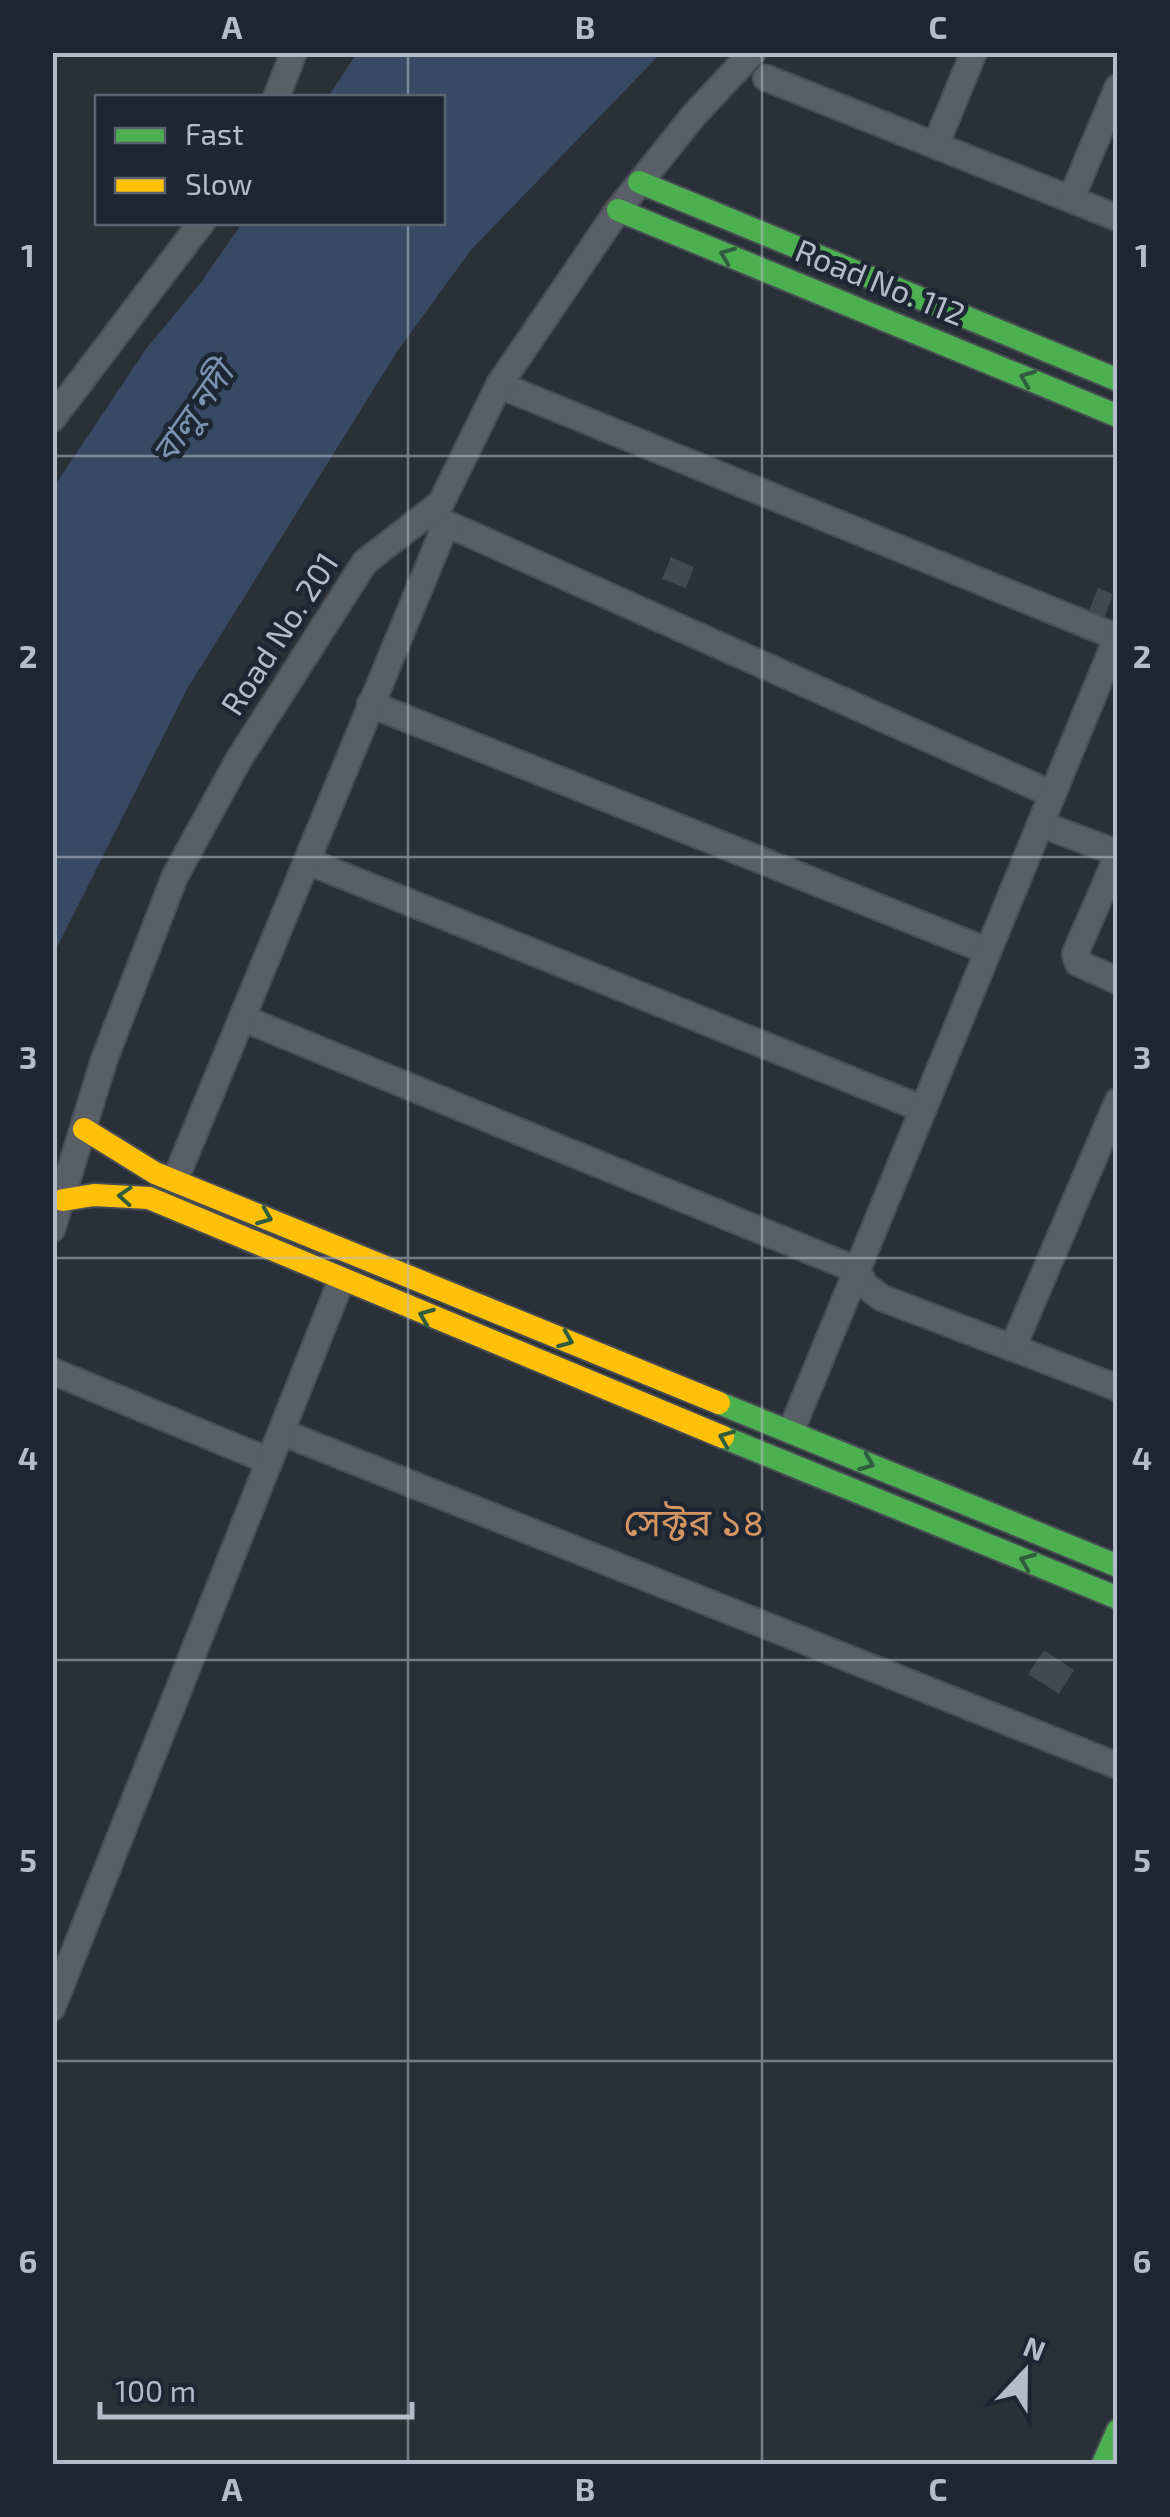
<svg xmlns="http://www.w3.org/2000/svg" width="1170" height="2517" font-family="'Exo 2','Noto Sans Bengali',sans-serif">
	<rect width="100%" height="100%" fill="#2a3038"/>
	<!-- water -->
	<path fill="#384963" d="M357,53H661L471,250L398,350L187,689L53,955V488L146,349L202,281L242,223L442,222V98L328,97Z"/>
	<!-- building -->
	<g fill="#444950">
		<path d="M671,557L694,567L686,588L662,579Z"/>
		<path d="M1098,588L1113,594L1104,619L1088,613Z"/>
		<path d="M1044,1650L1074,1670L1059,1694L1028,1674Z"/>
	</g>
	<g fill="none" stroke-linecap="round" stroke-linejoin="round">
		<defs>
			<g id="street">
				<path d="M766,78L1118,218"/>
				<path d="M276,98L294,52"/>
				<path d="M936,144L974,52"/>
				<path d="M1071,199L1118,87"/>
				<path d="M499,385L1117,637"/>
				<path d="M52,419L202,222"/>
				<path d="M434,518L1052,794"/>
				<path d="M370,704L988,951"/>
				<path d="M1040,824L1118,853"/>
				<path d="M1118,855L1075,954L1078,963L1118,981"/>
				<path d="M309,862L923,1109"/>
				<path d="M242,1018L857,1270L865,1285L882,1298L1118,1388"/>
				<path d="M175,1180L446,524"/>
				<path d="M52,1229L104,1060L175,876L239,759L365,562L441,503L499,385L618,210L694,115L753,52"/>
				<path d="M1013,1347L1118,1101"/>
				<path d="M52,1371L269,1461"/>
				<path d="M791,1431L1118,635"/>
				<path d="M281,1432L1118,1766"/>
				<path d="M52,2008L341,1281"/>
			</g>
			<g id="fast">
				<path d="M639,182L1118,380"/>
				<path d="M618,210L1118,416"/>
				<path d="M719,1403L1118,1566"/>
				<path d="M723,1437L1118,1598"/>
				<path d="M1103,2464L1118,2430"/>
			</g>
			<g id="slow">
				<path d="M84,1129L155,1173L719,1403"/>
				<path d="M63,1200L94,1195L149,1198L723,1437"/>
			</g>
		</defs>
		<!-- street casing -->
		<use href="#street" stroke="#484c53" stroke-width="29"/>
		<!-- fast casing -->
		<use href="#fast" stroke="#484c53" stroke-width="26"/>
		<!-- slow casing -->
		<use href="#slow" stroke="#484c53" stroke-width="26"/>
		<!-- street -->
		<use href="#street" stroke="#5a5e66" stroke-width="25"/>
		<!-- fast -->
		<use href="#fast" stroke="#4caf50" stroke-width="22"/>
		<!-- slow -->
		<use href="#slow" stroke="#ffc107" stroke-width="22"/>
	</g>
	<!-- one-way arrows -->
	<defs><path id="oneway-chevron" d="M-2-3.5L2.5 0L-2 3.5" fill="none" stroke-width="1.6" stroke-linecap="round" stroke-linejoin="round" transform="scale(2.5)"/></defs>
	<g stroke="#305d3f">
		<use href="#oneway-chevron" transform="translate(727 255) rotate(-158)"/>
		<use href="#oneway-chevron" transform="translate(1027 378) rotate(-158)"/>
		<use href="#oneway-chevron" transform="translate(125 1196) rotate(-176)"/>
		<use href="#oneway-chevron" transform="translate(265 1217) rotate(22)"/>
		<use href="#oneway-chevron" transform="translate(426 1316) rotate(-158)"/>
		<use href="#oneway-chevron" transform="translate(566 1340) rotate(22)"/>
		<use href="#oneway-chevron" transform="translate(726 1438) rotate(-158)"/>
		<use href="#oneway-chevron" transform="translate(867 1463) rotate(22)"/>
		<use href="#oneway-chevron" transform="translate(1027 1561) rotate(-158)"/>
	</g>
	<!-- grid -->
	<path fill="none" stroke="#b4bcc9" stroke-width="2.5" stroke-opacity="0.55" d="M408,52V98M762,52V2464M408,222V2464M52,456H1118M52,857H1118M52,1258H1118M52,1660H1118M52,2061H1118"/>
	<g text-anchor="middle" stroke-width="9" stroke-linejoin="round" paint-order="stroke">
		<!-- street labels -->
		<g font-size="32" fill="#b4bcc9" stroke="#1d2633">
			<text transform="translate(880 283) rotate(22)" y="11">Road No. 112</text>
			<text transform="translate(280 634) rotate(-57)" y="11">Road No. 201</text>
		</g>
		<!-- water labels -->
		<g font-size="35" font-style="italic" fill="#7c92b1" stroke="#1d2633">
			<text transform="translate(193 413) rotate(-55)" y="12">বালু নদী</text>
		</g>
		<!-- quarter labels -->
		<g font-size="38" fill="#d59563" stroke="#1d2633">
			<text x="694" y="1536">সেক্টর ১৪</text>
		</g>
	</g>
	<!-- border -->
	<rect width="1170" height="2517" fill="none" stroke="#1d2633" stroke-width="110"/>
	<!-- legend -->
	<rect x="95" y="95" width="350" height="130" fill="#1d2633" stroke="#59626f" stroke-width="2.5"/>
	<rect x="115" y="128" width="50" height="15" fill="#4caf50" stroke="#59626f" stroke-width="2.5"/>
	<text x="185" y="145" font-size="30" fill="#b4bcc9">Fast</text>
	<rect x="115" y="178" width="50" height="15" fill="#ffc107" stroke="#59626f" stroke-width="2.5"/>
	<text x="185" y="195" font-size="30" fill="#b4bcc9">Slow</text>
	<!-- north arrow -->
	<g transform="translate(1025 2372) rotate(22)" stroke="#1d2633" stroke-width="8" paint-order="stroke">
	<path d="M0-8L18 38L0 25L-18 38Z" fill="#b4bcc9"/>
	<text y="-15" font-size="28" font-weight="bold" text-anchor="middle" fill="#b4bcc9">N</text>
	</g>
	<!-- scale -->
	<path d="M100 2402v15h312v-15" fill="none" stroke="#b4bcc9" stroke-width="5"/>
	<text x="115" y="2402" font-size="30" fill="#b4bcc9" stroke="#1d2633" stroke-width="8" paint-order="stroke">100 m</text>
	<rect x="55" y="55" width="1060" height="2407" fill="none" stroke="#b4bcc9" stroke-width="4"/>
	<g font-size="32" text-anchor="middle" font-weight="bold" fill="#b4bcc9">
		<text x="232" y="39">A</text>
		<text x="585" y="39">B</text>
		<text x="938" y="39">C</text>
		<text x="28" y="267">1</text>
		<text x="1142" y="267">1</text>
		<text x="28" y="668">2</text>
		<text x="1142" y="668">2</text>
		<text x="28" y="1069">3</text>
		<text x="1142" y="1069">3</text>
		<text x="28" y="1470">4</text>
		<text x="1142" y="1470">4</text>
		<text x="28" y="1872">5</text>
		<text x="1142" y="1872">5</text>
		<text x="28" y="2273">6</text>
		<text x="1142" y="2273">6</text>
		<text x="232" y="2501">A</text>
		<text x="585" y="2501">B</text>
		<text x="938" y="2501">C</text>
	</g>
</svg>
